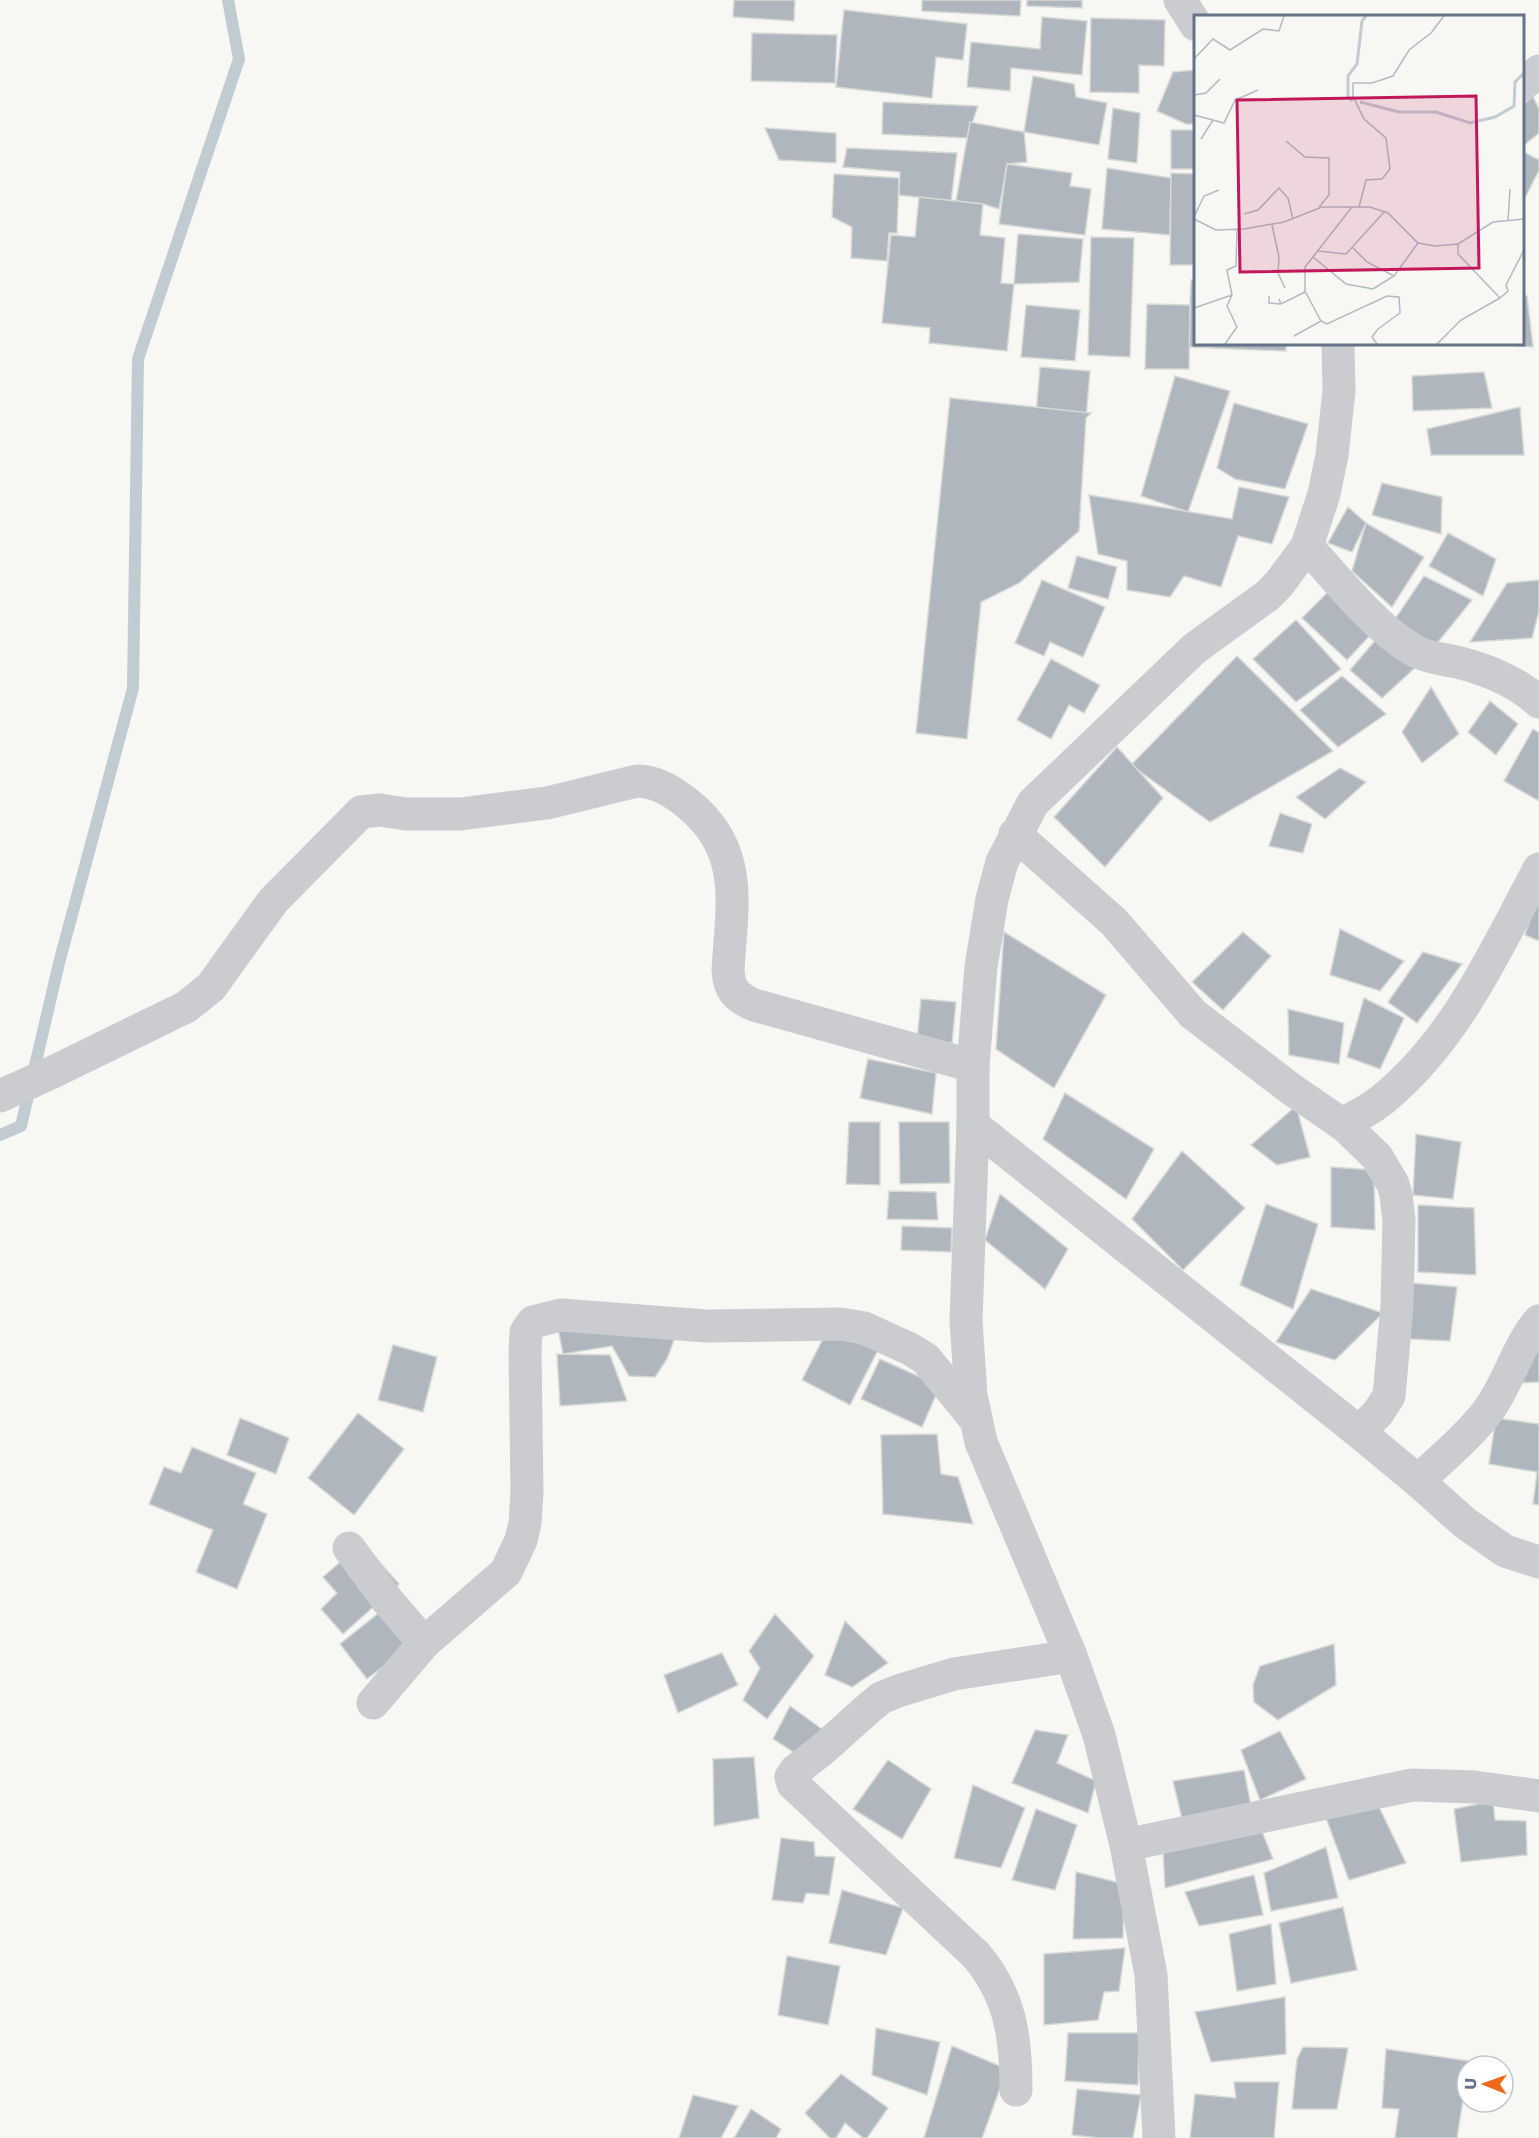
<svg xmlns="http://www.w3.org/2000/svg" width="1539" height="2138" font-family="'Golos Text',sans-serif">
	<rect width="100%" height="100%" fill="#f7f7f4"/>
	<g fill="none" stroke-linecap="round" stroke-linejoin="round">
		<!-- stream -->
		<path stroke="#c1cbd1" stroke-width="12" d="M0,1135L21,1126L59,963L133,688L138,359L239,59L228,0"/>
	</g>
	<!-- building -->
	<g fill="#afb6bd" stroke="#d8d9d6" stroke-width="1.5">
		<path d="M734,0H795L794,21L733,17Z"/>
		<path d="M922,0H1021L1020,16L922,11Z"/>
		<path d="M1027,0H1082V8L1027,6Z"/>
		<path d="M844,10L967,24L963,60L936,57L932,98L836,87Z"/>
		<path d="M1042,17L1087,21L1082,75L1011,68L1010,91L967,87L971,42L1040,49Z"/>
		<path d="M1091,18L1165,20L1164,66L1139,65V93L1090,92Z"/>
		<path d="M752,33L837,35L835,83L751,81Z"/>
		<path d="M1196,70V124H1186L1157,111L1173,72Z"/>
		<path d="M1033,76L1074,84L1076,97L1107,103L1099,145L1024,132Z"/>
		<path d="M1533,97L1539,109V133L1522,147V105Z"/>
		<path d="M883,102L978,106L967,138L882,134Z"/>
		<path d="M1113,108L1140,113L1137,163L1108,159Z"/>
		<path d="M970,122L1024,132L1027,162L1007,164L999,209L983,204L956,201Z"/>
		<path d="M765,128L836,133V163L779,160Z"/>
		<rect x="1171" y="130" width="25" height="39"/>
		<path d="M847,148L957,153L951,201L899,195L900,172L843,167Z"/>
		<path d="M1522,151L1539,160V170L1526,196L1522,195Z"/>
		<path d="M1007,164L1072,173L1070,186L1091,189L1085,235L999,224Z"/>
		<path d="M1107,168L1171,178L1170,235L1102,229Z"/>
		<path d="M1171,173L1196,174V265H1170Z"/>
		<path d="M834,174L899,178L897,233H889L887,261L851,258L852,227L832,217Z"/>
		<path d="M919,197L983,204L980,235L1005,238L1001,283L1014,284L1007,351L929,343L930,328L882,323L891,235L915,237Z"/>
		<path d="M1018,234L1083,239L1079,282L1014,284Z"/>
		<path d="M1091,237L1134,238L1130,357L1088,355Z"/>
		<path d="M1191,280H1196V344H1286V351L1188,347Z"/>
		<path d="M1527,296L1533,347L1496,344H1522V297Z"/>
		<path d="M1147,304L1190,305L1189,369H1145Z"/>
		<path d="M1026,305L1080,310L1075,361L1021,357Z"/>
		<path d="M1040,367L1090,371L1086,418L1036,414Z"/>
		<path d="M1484,372L1492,408L1413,411L1412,376Z"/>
		<path d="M1175,376L1230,391L1188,512L1141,496Z"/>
		<path d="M950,398L1091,413L1086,418L1079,531L1019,583L981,602L967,739L916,733Z"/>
		<path d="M1234,403L1308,424L1285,489L1235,479L1217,468Z"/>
		<path d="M1520,407L1524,455H1431L1427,429Z"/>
		<path d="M1382,483L1442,497L1441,534L1372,515Z"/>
		<path d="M1239,487L1289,497L1272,544L1238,536L1221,587L1184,576L1170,597L1127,590V561L1098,554L1089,495L1232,519Z"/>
		<path d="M1348,507L1366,523L1352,552L1328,543Z"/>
		<path d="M1366,523L1424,557L1392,607L1352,571Z"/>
		<path d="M1448,533L1496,559L1483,596L1429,566Z"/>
		<path d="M1077,556L1117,567L1108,599L1068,588Z"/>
		<path d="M1424,576L1472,600L1434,647L1395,619Z"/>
		<path d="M1042,580L1105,607L1083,657L1050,642L1044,656L1015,643Z"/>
		<path d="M1539,580V611L1532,638L1470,642L1507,583Z"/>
		<path d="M1335,585L1375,630L1347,660L1302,618Z"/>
		<path d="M1296,620L1341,669L1296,702L1253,659Z"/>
		<path d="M1379,636L1419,664L1382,698L1350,670Z"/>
		<path d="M1237,656L1333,751L1210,822L1131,765Z"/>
		<path d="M1051,659L1100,685L1084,713L1069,705L1051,739L1017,720Z"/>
		<path d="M1342,676L1386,714L1338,747L1300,710Z"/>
		<path d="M1431,687L1459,734L1422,763L1402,732Z"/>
		<path d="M1490,701L1518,724L1496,755L1468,732Z"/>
		<path d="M1533,729L1539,733V801L1504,781Z"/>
		<path d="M1117,747L1163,798L1105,867L1054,817Z"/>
		<path d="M1340,768L1366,782L1325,819L1296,797Z"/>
		<path d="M1280,813L1312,824L1303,853L1269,846Z"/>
		<path d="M1538,895H1539V941L1525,935Z"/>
		<path d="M1340,929L1404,961L1380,991L1330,975Z"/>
		<path d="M1004,932L1106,995L1054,1088L996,1049Z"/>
		<path d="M1243,932L1271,956L1223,1010L1192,982Z"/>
		<path d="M1423,952L1462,964L1417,1023L1388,1002Z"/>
		<path d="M1364,998L1404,1018L1380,1069L1347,1057Z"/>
		<path d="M921,999L956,1002L952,1043L917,1040Z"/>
		<path d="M1288,1009L1344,1023L1339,1064L1289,1055Z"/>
		<path d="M868,1059L936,1073L932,1114L860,1098Z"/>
		<path d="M1065,1093L1154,1149L1126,1199L1043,1139Z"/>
		<path d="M1296,1106L1310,1157L1277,1165L1251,1145Z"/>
		<path d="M849,1122H880V1185L846,1184Z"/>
		<path d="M899,1122H949L950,1183L900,1184Z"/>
		<path d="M1416,1134L1461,1142L1453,1199L1413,1195Z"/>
		<path d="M1182,1151L1245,1208L1183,1270L1132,1219Z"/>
		<path d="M1331,1167L1374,1170L1375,1230L1331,1227Z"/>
		<path d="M889,1191L936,1192L938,1220L887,1219Z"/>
		<path d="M1000,1194L1068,1249L1045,1289L985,1240Z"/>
		<path d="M1266,1204L1318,1224L1293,1309L1240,1285Z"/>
		<path d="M1418,1205L1474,1208L1476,1275L1418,1272Z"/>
		<path d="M902,1226L952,1228L951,1252L901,1250Z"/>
		<path d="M1412,1283L1457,1287L1450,1341L1410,1339Z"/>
		<path d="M1311,1289L1383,1313L1335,1360L1276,1342Z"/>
		<path d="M557,1324L677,1332L667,1359L655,1377L629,1376L612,1346L563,1354Z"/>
		<path d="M830,1325L878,1350L850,1405L802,1380Z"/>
		<path d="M1539,1325V1382L1517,1383Z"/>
		<path d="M393,1345L437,1357L423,1412L378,1400Z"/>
		<path d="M557,1354L610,1355L627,1401L560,1406Z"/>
		<path d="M880,1359L940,1386L922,1427L861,1399Z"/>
		<path d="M358,1413L404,1449L354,1515L308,1478Z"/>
		<path d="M240,1418L289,1438L276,1474L227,1455Z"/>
		<path d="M1496,1418L1539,1424V1505L1533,1504L1537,1472L1489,1464Z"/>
		<path d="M937,1434L941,1474L958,1477L973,1524L883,1514L881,1435Z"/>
		<path d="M192,1447L256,1473L243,1504L267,1514L237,1589L196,1572L213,1530L149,1504L164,1467L181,1473Z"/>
		<path d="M362,1543L399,1584L343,1634L321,1609L337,1593L323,1577Z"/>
		<path d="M385,1608L413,1643L367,1679L340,1644Z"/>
		<path d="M775,1614L814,1656L767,1719L743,1700L760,1668L749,1651Z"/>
		<path d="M845,1621L888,1663L852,1687L825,1675Z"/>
		<path d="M1334,1644L1336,1685L1278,1720L1254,1702L1253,1685L1260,1666Z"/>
		<path d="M722,1653L738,1685L678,1713L664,1675Z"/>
		<path d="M790,1706L826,1732L801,1757L773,1739Z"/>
		<path d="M1035,1730L1068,1735L1057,1763L1096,1781L1088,1813L1012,1783Z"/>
		<path d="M1280,1731L1306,1779L1260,1800L1241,1750Z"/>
		<path d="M754,1757L759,1818L714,1826L713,1759Z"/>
		<path d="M888,1760L931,1789L902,1839L853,1809Z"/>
		<path d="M1244,1770L1251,1806L1182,1819L1173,1781Z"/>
		<path d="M973,1785L1025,1808L1001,1868L954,1858Z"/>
		<path d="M1493,1801L1495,1820L1526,1821L1527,1855L1461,1862L1454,1809Z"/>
		<path d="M1378,1805L1406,1863L1349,1880L1326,1818Z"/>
		<path d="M1036,1809L1077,1825L1055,1890L1012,1880Z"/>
		<path d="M1261,1829L1273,1859L1165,1888L1163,1849Z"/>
		<path d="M781,1838L814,1842L815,1856L835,1857L829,1895L806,1893L803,1903L772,1900Z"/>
		<path d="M1326,1847L1338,1898L1271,1911L1264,1873Z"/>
		<path d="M1076,1872L1124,1884L1123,1938L1073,1939Z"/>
		<path d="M1254,1875L1263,1915L1199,1926L1185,1892Z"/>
		<path d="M842,1890L903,1908L886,1955L829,1943Z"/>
		<path d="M1343,1907L1357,1970L1291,1983L1279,1923Z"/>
		<path d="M1271,1924L1276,1984L1237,1991L1229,1934Z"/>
		<path d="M1125,1948L1119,1991L1104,1992L1098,2020L1044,2025V1954Z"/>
		<path d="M787,1956L840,1966L828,2025L778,2015Z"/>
		<path d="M1285,1997L1286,2054L1211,2062L1195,2012Z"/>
		<path d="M876,2028L940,2042L927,2095L872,2075Z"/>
		<path d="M1068,2033H1139L1138,2085L1065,2081Z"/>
		<path d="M952,2046L1007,2069L982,2138H924Z"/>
		<path d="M1303,2047L1348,2048L1337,2109H1292L1297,2059Z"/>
		<path d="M1386,2049L1469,2061L1457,2138H1395L1399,2109L1382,2108Z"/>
		<path d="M841,2074L888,2108L867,2138H863L845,2123L836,2138H830L805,2113Z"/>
		<path d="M1234,2082H1279L1274,2138H1190L1195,2094L1236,2098Z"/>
		<path d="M1077,2089L1141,2095L1133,2138H1099L1072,2135Z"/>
		<path d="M693,2095L738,2106L721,2138H679Z"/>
		<path d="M751,2109L781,2129L776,2138H734Z"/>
	</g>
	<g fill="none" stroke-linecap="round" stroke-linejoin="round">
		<!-- minor -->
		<g stroke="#caccd0" stroke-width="33">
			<path d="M1180,0L1196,25"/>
			<path d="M1522,85L1539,71"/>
			<path d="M1307,546C1337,579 1377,631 1417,652C1429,658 1444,659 1457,662C1485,669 1517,682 1539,702"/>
			<path d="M1015,834L1114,922L1193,1014L1291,1089L1345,1126L1377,1157L1393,1184L1396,1195L1399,1220L1397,1306L1389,1396L1378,1413L1359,1432"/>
			<path d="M0,1096L53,1072L186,1007L211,987L273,901L361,812L380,810L406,814H460L547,803L637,781C656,781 672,791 687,803C745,849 732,904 728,970C729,990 736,997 754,1005L973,1066"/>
			<path d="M1342,1124C1355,1117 1370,1110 1382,1100C1456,1040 1495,951 1539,869"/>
			<path d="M973,1125L1359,1432L1418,1481L1465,1523L1505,1551L1539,1562"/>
			<path d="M1418,1481C1440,1460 1476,1430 1492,1405C1510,1378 1518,1346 1539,1321"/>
			<path d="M349,1548L387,1600L424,1643"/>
			<path d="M373,1703L424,1643L506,1572L521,1540L525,1523L527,1492L525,1352L526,1332L533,1322L561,1315L706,1326L841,1324L864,1328L910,1349L926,1359L975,1419"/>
			<path d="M1126,1845L1412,1785L1474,1787L1539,1796"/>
			<path d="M1016,2090C1016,2038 1011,1996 976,1955L793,1784L791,1777L795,1771L823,1749L870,1707L881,1698L898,1691L954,1674L1071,1656"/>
			<path d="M1159,2138L1151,1975L1126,1845L1099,1735L1071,1656L981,1442L971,1395L966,1321L973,1125V1066L981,967L992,899L1002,862L1033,803L1195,648L1267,596L1279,584L1307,546L1324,494L1332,455L1339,391L1338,344"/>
		</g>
	</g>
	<!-- overview -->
	<g transform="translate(1194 15)">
		<rect width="330" height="330" fill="#f7f7f4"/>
		<path fill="none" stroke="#c1cbd1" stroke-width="3" d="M158,86L154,81V61L163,49L168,6L172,1M166,87L205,97H242L276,108L301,102L320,91L321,67L330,58"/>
		<path fill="none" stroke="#b3bac2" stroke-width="1.5" d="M0,44L19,24L36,35L69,14L85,16L90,1M0,80L12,78L26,64M0,100L30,108L41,85L64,75M7,124L19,105M92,126L111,142L135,143V180L125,192M158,192L111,252V276L127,306L133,309L193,281L205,282L206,298L184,314L178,322L183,329M165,192L172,165L188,164L196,154L192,123L170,104L159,81V68H178L199,61L215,35L237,18L250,1M50,199L64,195L85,173L94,183L99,204M0,202L10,181L25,175M0,204L22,215L50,214L90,207L128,192H176L194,198L224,228L241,231L264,229L299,207L330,204M314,205L316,174M78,210L85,242L84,258L91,273M159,233L173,247L200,261M124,236L152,239L191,196M119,242L152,269L179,274L200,261L224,228M75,281V288L86,289M306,283L314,276L312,270L330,235M85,284L87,289L111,277M0,293L38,280M100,321L127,306M31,329L43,312L33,291L38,280L33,255L42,251L43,215M243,329L267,305L306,283L264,239V229"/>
		<path fill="#c2185b" fill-opacity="0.15" stroke="#c2185b" stroke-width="3" d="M282,81L285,253L46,257L43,85Z"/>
		<rect width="330" height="330" fill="none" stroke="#647387" stroke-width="3"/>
	</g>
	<!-- north arrow -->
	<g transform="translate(1485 2084) rotate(271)"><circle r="28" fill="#ffffff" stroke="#c1c7cf" stroke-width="1.5"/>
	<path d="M0-4.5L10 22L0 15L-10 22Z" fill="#f0691b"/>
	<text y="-9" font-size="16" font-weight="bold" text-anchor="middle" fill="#647387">U</text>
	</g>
</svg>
